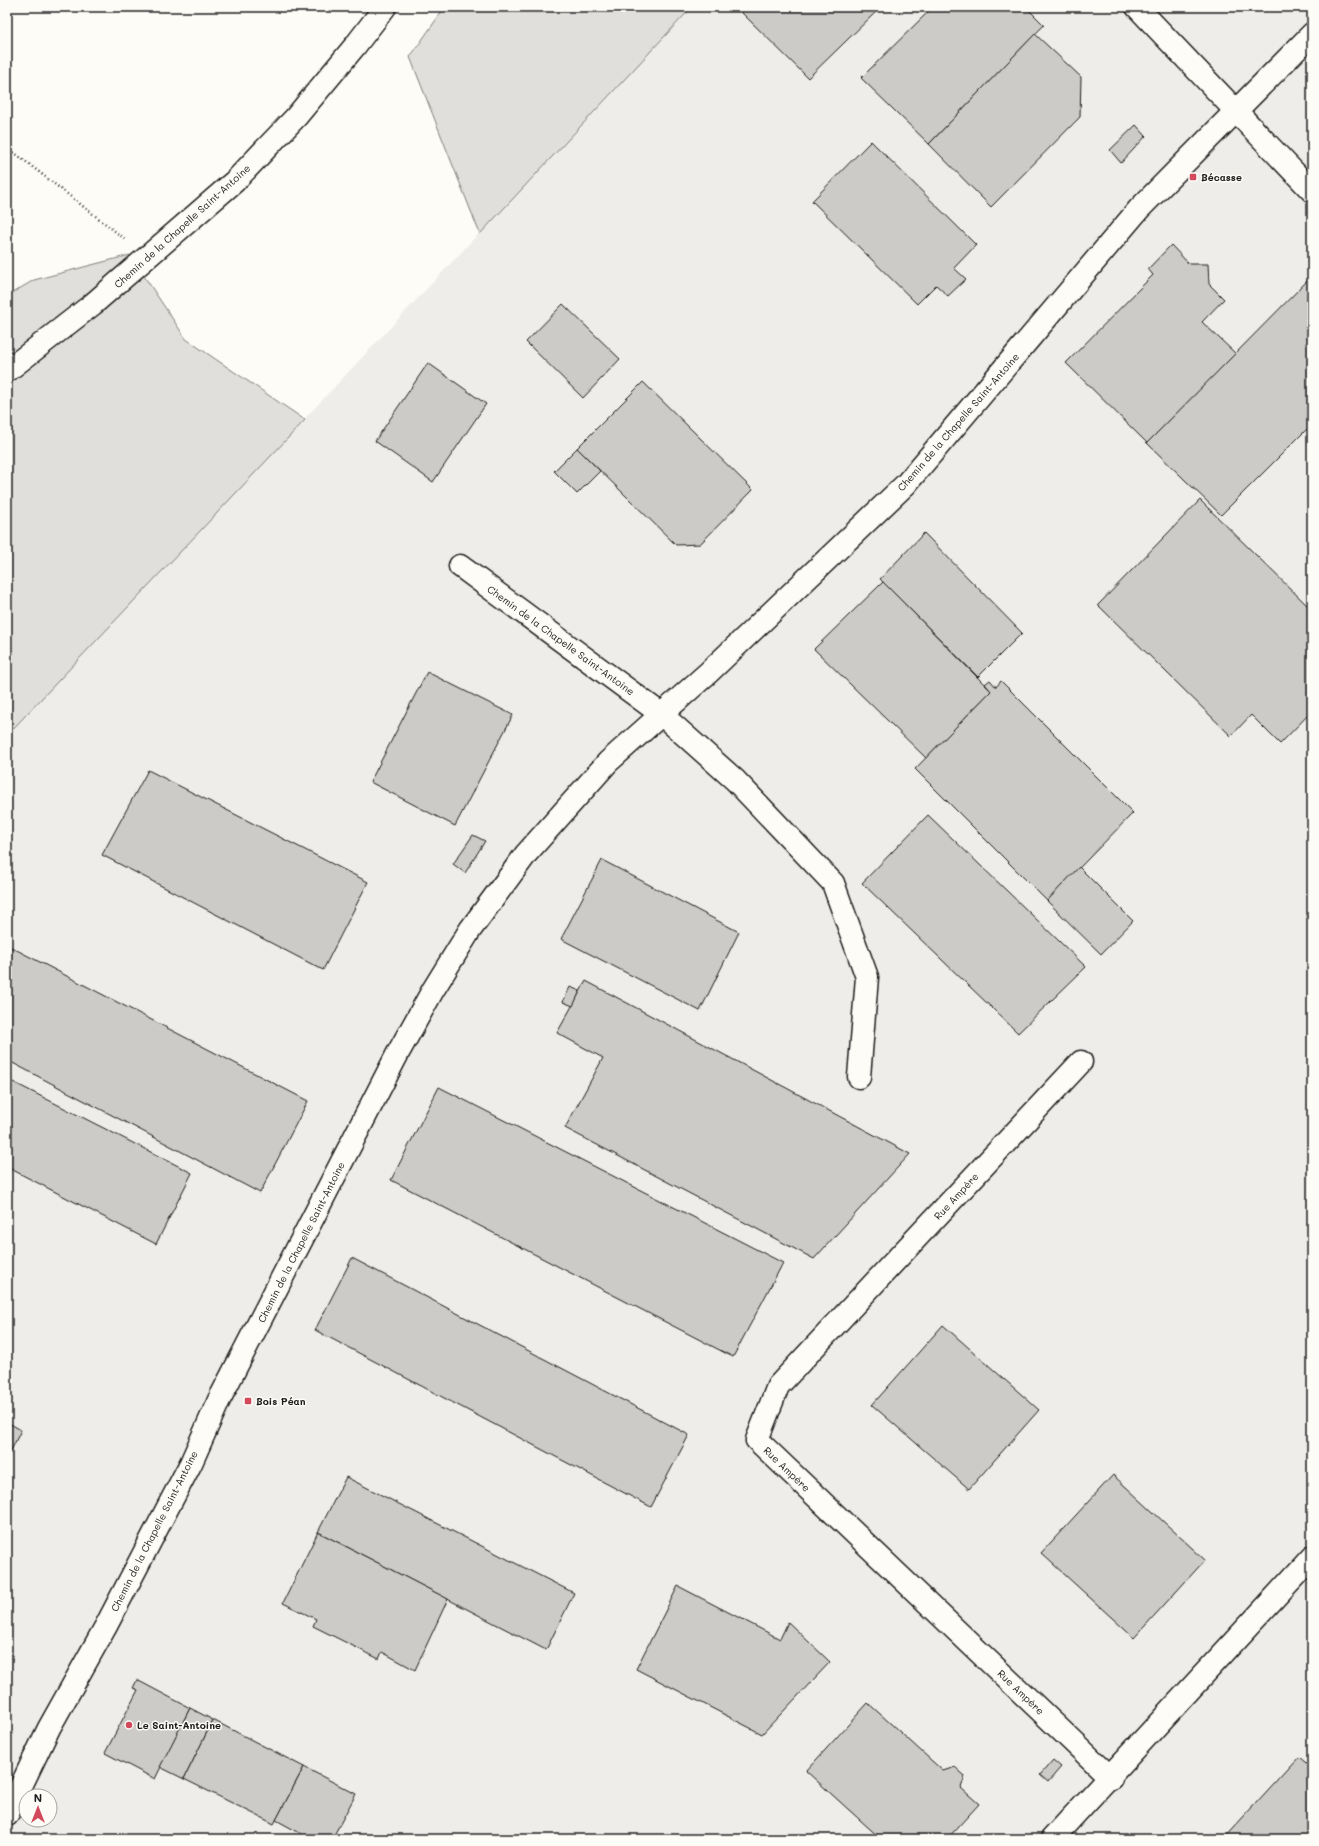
<svg xmlns="http://www.w3.org/2000/svg" width="1319" height="1846" font-family="Mali,sans-serif">
	<rect width="100%" height="100%" fill="#fdfcf7"/>
	<filter id="ink" filterUnits="userSpaceOnUse"><feTurbulence type="fractalNoise" baseFrequency=".025" numOctaves="2"/><feDisplacementMap in="SourceGraphic" scale="8" xChannelSelector="R" yChannelSelector="G"/><feConvolveMatrix kernelMatrix="1 2 1 2 8 2 1 2 1" color-interpolation-filters="sRGB"/></filter>
	<g filter="url(#ink)">
		<!-- built -->
		<path fill="#eeede9" fill-rule="evenodd" d="M692,7H1312V1839H7V735ZM26,1796H50V1820H26Z"/>
		<!-- green -->
		<g fill="#e0dfdb" stroke="#7e7e7c">
			<path d="M445,7H692L480,234L410,57Z"/>
			<path d="M130,255L186,339L305,420L7,735V296L34,280Z"/>
		</g>
		<!-- building -->
		<g fill="#cccbc8" stroke="#1c1c1c">
			<path d="M736,7H881L808,78Z"/>
			<path d="M933,7H1026L1044,25L929,144L861,78Z"/>
			<path d="M1035,34L1081,77L1080,117L991,207L929,144Z"/>
			<path d="M1136,125L1146,136L1121,163L1110,150Z"/>
			<path d="M871,141L976,245L954,268L966,279L948,296L936,285L917,304L812,201Z"/>
			<path d="M1171,245L1189,264H1208L1209,284L1224,299L1202,322L1236,354L1147,443L1066,363L1153,275L1148,269Z"/>
			<path d="M1312,276V424L1221,515L1147,443Z"/>
			<path d="M563,304L620,359L583,398L526,342Z"/>
			<path d="M428,363L486,404L433,482L375,441Z"/>
			<path d="M643,382L753,490L700,544L676,545L577,448Z"/>
			<path d="M577,448L600,471L577,494L554,471Z"/>
			<path d="M1200,500L1312,610V711L1280,744L1251,715L1231,736L1098,605Z"/>
			<path d="M924,533L1022,633L978,677L880,579Z"/>
			<path d="M883,582L991,691L926,758L814,649Z"/>
			<path d="M427,672L513,715L455,826L370,782Z"/>
			<path d="M990,680L996,687L1001,681L1133,813L1047,901L915,769L991,691L985,684Z"/>
			<path d="M148,770L368,882L323,970L102,855Z"/>
			<path d="M928,815L1086,967L1018,1033L862,883Z"/>
			<path d="M473,835L485,841L465,873L453,864Z"/>
			<path d="M602,860L739,932L700,1011L561,939Z"/>
			<path d="M1079,867L1133,921L1101,954L1047,901Z"/>
			<path d="M7,945L308,1101L260,1193L7,1060Z"/>
			<path d="M586,981L910,1154L814,1259L565,1128L603,1058L557,1033Z"/>
			<path d="M570,987L580,991L573,1006L563,1002Z"/>
			<path d="M7,1079L192,1173L156,1244L7,1167Z"/>
			<path d="M439,1087L783,1263L733,1357L391,1180Z"/>
			<path d="M352,1258L689,1435L651,1507L315,1330Z"/>
			<path d="M943,1325L1039,1410L969,1489L872,1405Z"/>
			<path d="M7,1422L21,1430L7,1459Z"/>
			<path d="M1113,1475L1205,1560L1134,1638L1041,1553Z"/>
			<path d="M346,1477L574,1593L546,1650L318,1532Z"/>
			<path d="M318,1532L448,1599L415,1670L382,1652L379,1659L313,1626L316,1619L283,1603Z"/>
			<path d="M678,1586L780,1639L788,1622L830,1662L762,1734L636,1669Z"/>
			<path d="M137,1680L190,1708L155,1779L105,1753L138,1690L133,1688Z"/>
			<path d="M868,1703L943,1771L955,1767L965,1776L961,1788L979,1804L947,1839H881L806,1771Z"/>
			<path d="M190,1708L213,1720L184,1779L160,1767Z"/>
			<path d="M213,1720L304,1767L274,1824L184,1779Z"/>
			<path d="M1299,1757L1312,1768V1839H1224Z"/>
			<path d="M1053,1760L1061,1767L1048,1782L1040,1775Z"/>
			<path d="M304,1767L356,1794L332,1839H311L276,1820Z"/>
		</g>
		<g fill="none" stroke-linecap="round" stroke-linejoin="round">
			<defs>
				<g id="minor">
					<path d="M1137,7L1312,191"/>
					<path d="M460,566L661,714L735,780L833,883L867,977L859,1077"/>
					<path d="M1081,1062L778,1386L757,1440L1111,1778"/>
					<path d="M7,1815L49,1728L106,1626L191,1463L219,1400L398,1053L433,990L470,930L526,854L608,762L709,672L906,484L1139,209L1312,34"/>
					<path d="M1052,1839L1312,1557"/>
				</g>
				<path id="major" d="M7,371L93,304L235,181L296,117L355,46L385,7"/>
			</defs>
			<!-- minor casing -->
			<use href="#minor" stroke="#1c1c1c" stroke-width="25"/>
			<!-- major casing -->
			<use href="#major" stroke="#1c1c1c" stroke-width="25"/>
			<!-- path -->
			<path stroke="#1c1c1c" stroke-width="2.5" stroke-dasharray="1 3" stroke-linecap="butt" d="M7,147L125,239"/>
			<!-- minor -->
			<use href="#minor" stroke="#fdfcf7" stroke-width="22"/>
			<!-- major -->
			<use href="#major" stroke="#fdfcf7" stroke-width="22"/>
		</g>
	</g>
	<!-- markers -->
	<g fill="#d1495b" stroke="#fdfcf7" stroke-width="1.5">
		<rect x="1189" y="173" width="8" height="8" rx="2"/>
		<rect x="244" y="1397" width="8" height="8" rx="2"/>
		<circle cx="129" cy="1725" r="4"/>
	</g>
	<g text-anchor="middle" stroke-width="3" stroke-linejoin="round" paint-order="stroke">
		<!-- poi labels -->
		<g font-size="10" font-weight="bold" fill="#1c1c1c" stroke="#fdfcf7" text-anchor="start">
			<text x="1201" y="181">Bécasse</text>
			<text x="256" y="1405">Bois Péan</text>
			<text x="137" y="1729">Le Saint-Antoine</text>
		</g>
		<!-- street labels -->
		<g font-size="10" fill="#1c1c1c" stroke="#fdfcf7">
			<text transform="translate(182 226) rotate(-42)" y="4">Chemin de la Chapelle Saint-Antoine</text>
			<text transform="translate(958 422) rotate(-49)" y="4">Chemin de la Chapelle Saint-Antoine</text>
			<text transform="translate(561 640) rotate(36)" y="4">Chemin de la Chapelle Saint-Antoine</text>
			<text transform="translate(956 1196) rotate(-47)" y="4">Rue Ampère</text>
			<text transform="translate(301 1242) rotate(-63)" y="4">Chemin de la Chapelle Saint-Antoine</text>
			<text transform="translate(787 1469) rotate(44)" y="4">Rue Ampère</text>
			<text transform="translate(154 1531) rotate(-63)" y="4">Chemin de la Chapelle Saint-Antoine</text>
			<text transform="translate(1021 1692) rotate(44)" y="4">Rue Ampère</text>
		</g>
	</g>
	<!-- margin -->
	<rect width="1319" height="1846" fill="none" stroke="#fdfcf7" stroke-width="24"/>
	<rect x="12" y="12" width="1295" height="1822" fill="none" stroke="#1c1c1c" stroke-width="1.5" filter="url(#ink)"/>
	<!-- north arrow -->
	<g transform="translate(38 1808)"><circle r="19" fill="#fdfcf7" stroke="#a3a29f"/>
	<path d="M0-3L7 15L0 10L-7 15Z" fill="#d1495b"/>
	<text y="-6" font-size="11" font-weight="bold" text-anchor="middle" fill="#1c1c1c">N</text>
	</g>
</svg>
